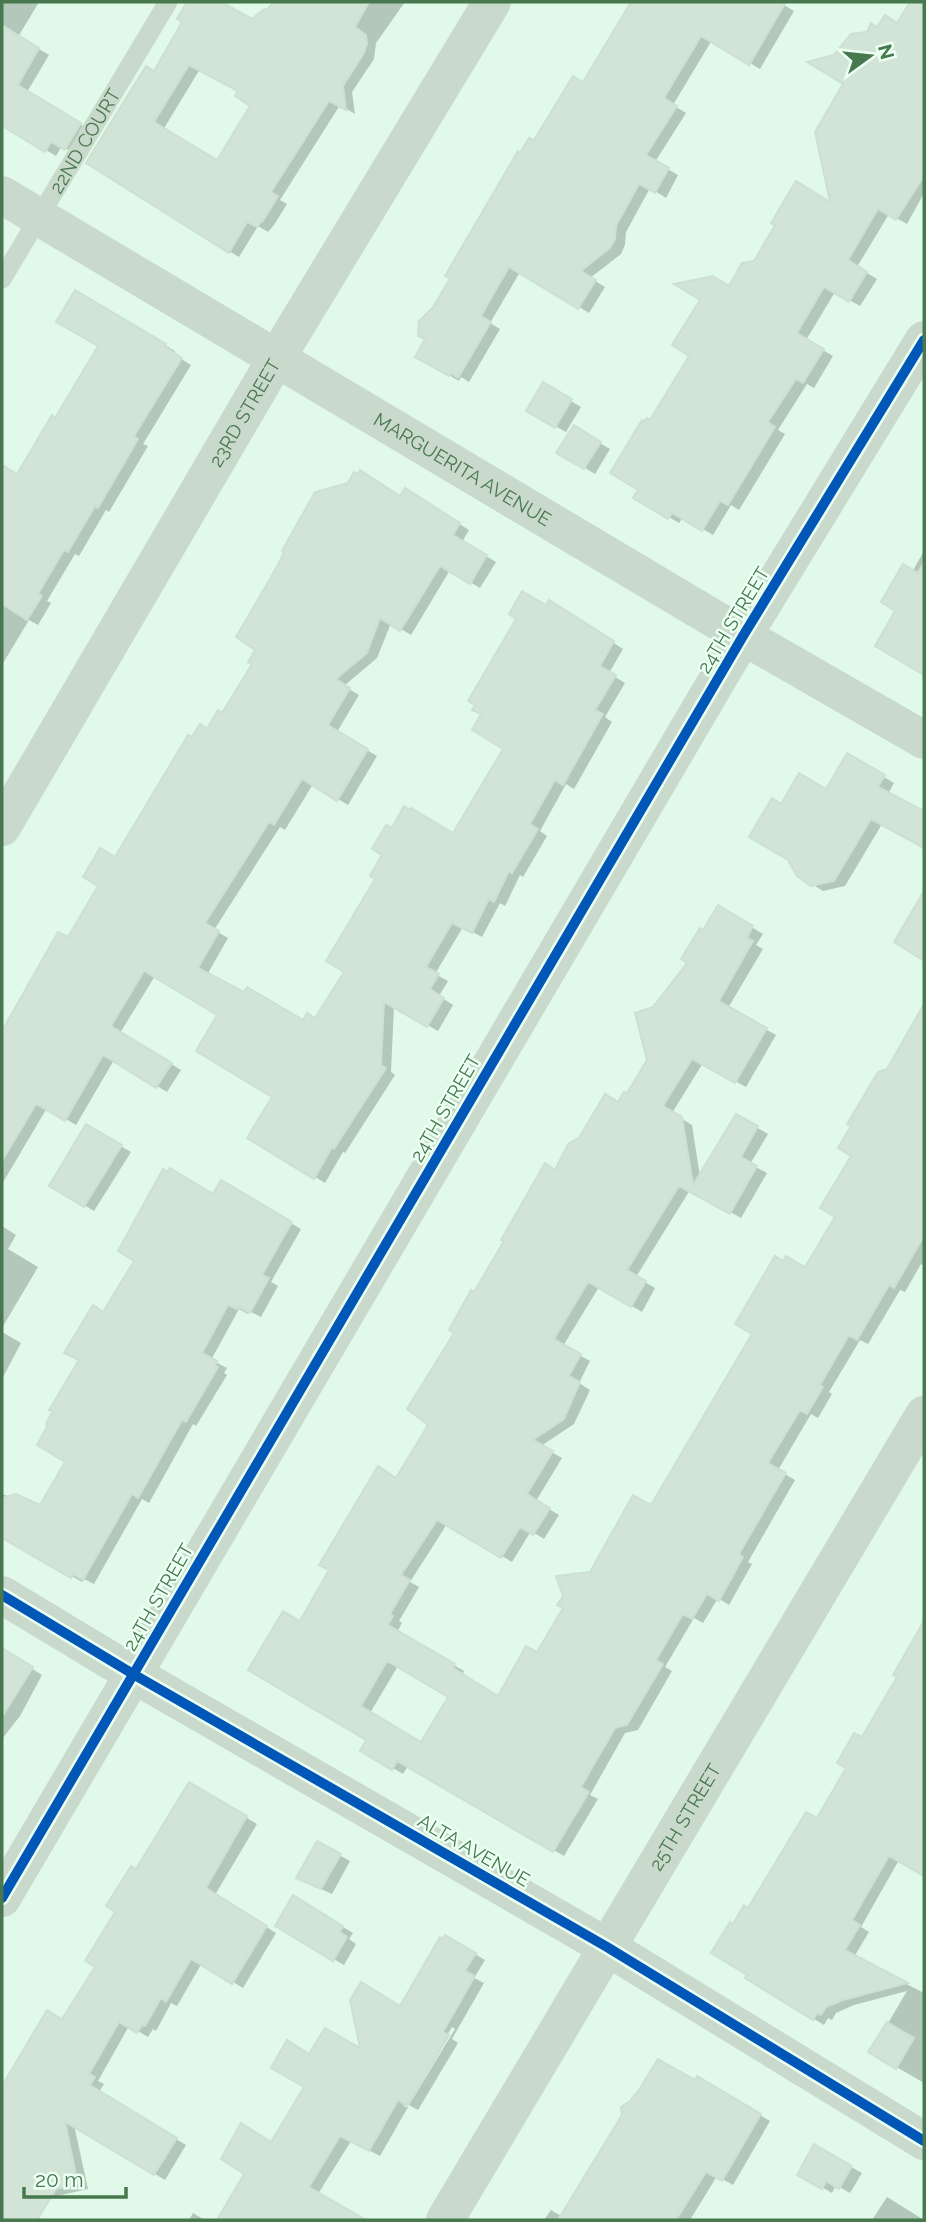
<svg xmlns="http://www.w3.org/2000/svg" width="926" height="2222" font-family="Raleway,sans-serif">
	<rect width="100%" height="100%" fill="#eaf7ef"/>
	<!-- residential -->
	<rect fill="#e0f9e9" x="2" y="2" width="922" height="2218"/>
	<!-- shadow -->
	<g fill="#0003" fill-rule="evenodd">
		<path d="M2,2H39L18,37L49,55L27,92L90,130L76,155L62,146L56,156L18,133L23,126L2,113Z"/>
		<path d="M189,2H218L252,21L269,10L275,2H405L376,43L374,59L352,92L355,114L340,105L280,200L287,204L274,225L268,232L258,226L239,257L181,223L88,162L155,73L184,22L179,19ZM200,69L240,91L253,106L217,162L163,130Z"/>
		<path d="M633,2H779L794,11L760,69L712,40L673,105L686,113L655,162L678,175L666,198L650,188L626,232L625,245L621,254L590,278L605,287L589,313L520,272L490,323L500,329L469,382L461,377L459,381L417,356L427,339L435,308L521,155L534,143L584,85Z"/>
		<path d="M910,2H924V193L907,224L889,214L857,267L877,279L860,306L835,292L806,340L833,356L814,388L807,384L778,430L785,434L739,510L731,505L713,535L683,517L679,523L635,497L640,489L650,422L730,288L755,263L832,205L845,83L835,56L868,33L896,24Z"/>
		<path d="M75,293L175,351L173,354L191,365L143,444L148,446L109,512L106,510L79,556L75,554L47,601L51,603L38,625L29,620L2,665V467L17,476L56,420L100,346Z"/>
		<path d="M543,385L581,407L566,432L528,411Z"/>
		<path d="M574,428L610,449L595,474L559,452Z"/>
		<path d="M416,497L469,530L462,542L496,562L480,588L450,570L411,635L391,623L377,658L344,686L359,695L337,732L377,756L348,805L313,784L285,830L280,827L214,930L228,938L207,975L303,1022L316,1020L454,835L505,748L547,607L560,608L623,649L609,673L625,683L605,717L612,722L574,789L566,784L540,831L547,836L523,877L520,875L505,906L500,903L482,937L463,927L435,974L448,981L439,996L453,1005L438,1031L394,1006L391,1072L395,1075L345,1153L343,1152L325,1183L250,1137L275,1096L219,1014L155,976L120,1033L181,1070L167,1092L114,1060L76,1125L47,1108L2,1184V1033L16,1008L69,940L116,859L193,739L208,731L222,715L401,498Z"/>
		<path d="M924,551V673L877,645L897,610L912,572Z"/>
		<path d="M848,755L894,783L888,794L924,813V846L882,824L845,886L823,891L812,884L782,806L826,791Z"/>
		<path d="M719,907L763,934L756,945L763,949L728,1008L776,1035L746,1087L703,1063L672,1113L692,1125L700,1177L737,1116L768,1134L750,1164L767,1173L741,1218L690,1190L636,1277L655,1288L642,1312L599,1287L563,1346L590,1361L579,1383L590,1390L574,1424L541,1446L562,1458L536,1501L559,1515L544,1539L531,1531L512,1562L447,1524L410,1582L419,1587L399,1621L402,1623L397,1632L464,1671L462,1675L499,1698L538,1655L591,1573L652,1507L806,1270L837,1216L854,1155L888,1071L924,1008V1266L921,1264L905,1292L900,1290L868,1344L860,1340L829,1392L832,1394L818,1418L811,1414L778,1470L795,1480L748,1562L752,1564L729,1605L718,1598L703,1623L694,1618L665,1667L672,1671L638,1730L625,1733L590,1795L598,1799L564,1856L408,1766L403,1774L393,1768L369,1739L301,1623L397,1480L431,1424L456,1332L474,1294L556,1172L580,1140L628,1095L649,1060L654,1009L689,962ZM398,1666L451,1696L422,1744L370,1713Z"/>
		<path d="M87,1127L131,1152L94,1211L51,1185Z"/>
		<path d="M221,1183L301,1229L271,1282L278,1286L261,1317L249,1311L248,1314L239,1309L211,1360L227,1368L224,1373L227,1375L196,1426L193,1424L149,1503L142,1499L94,1584L84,1579L82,1582L2,1536V1494L40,1507L67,1461L81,1360L104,1313L214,1196Z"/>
		<path d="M2,1226L16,1235L8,1249L38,1267L2,1328Z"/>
		<path d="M2,1332L21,1343L3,1377H2Z"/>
		<path d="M924,1624V1874L899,1860L861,1927L869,1932L854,1957L924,1993V2083L871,2052L907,1991L854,2005L836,2013L832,2020L828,2018L824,2025L748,1978L734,1926L818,1821L900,1677L895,1674Z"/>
		<path d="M2,1650L42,1675L20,1716L2,1739Z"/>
		<path d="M190,1784L257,1824L215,1895L276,1933L243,1988L202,1963L177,2006L171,2003L156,2031L153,2029L148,2037L129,2026L98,2081L104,2084L99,2092L186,2145L165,2180L74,2125L88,2189L17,2205L43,2220H2V2089L47,2012L63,2021L97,1966L118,1911L137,1871Z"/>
		<path d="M317,1843L350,1861L332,1894L308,1883Z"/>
		<path d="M293,1897L353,1933L349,1939L356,1944L344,1965L278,1926Z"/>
		<path d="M446,1937L485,1960L474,1978L484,1983L452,2039L458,2043L418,2110L409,2105L455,2029L452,2027L404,2107H408L380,2156L351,2141L318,2194L350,2213L346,2220H219L247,2173L272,2144L306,2087L310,2056L362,2051L401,2008Z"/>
		<path d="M697,2079L770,2121L733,2185L717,2176L690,2220H544L551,2210L561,2216Z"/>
		<path d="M815,2147L862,2173L850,2193L836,2185L832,2193L800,2174Z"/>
		<path d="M887,2197L924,2220H872Z"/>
		<path d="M193,2213L203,2219L206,2220H189Z"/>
	</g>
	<!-- building -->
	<g fill="#d1e4d5" stroke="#cce1d1" stroke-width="2" fill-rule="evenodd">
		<path d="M187,2H221L252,19L263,10L268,9L273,2H369L355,27L366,35L367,44L364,53L343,86L346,110L329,101L271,192L278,196L263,221L262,220L257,227L247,222L229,253L86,163L146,66L154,71L182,22L177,19ZM189,65L238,91L235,96L250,106L217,160L154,122Z"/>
		<path d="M631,2H786L749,65L701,36L664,98L677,106L646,155L669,168L655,193L639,184L616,226L615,239L610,248L581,271L596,280L578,309L509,267L481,316L491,322L458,378L451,373L449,376L415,357L425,339L418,336L419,321L433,307L450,279L445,276L518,151L520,153L529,138L534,140L573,76L583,82Z"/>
		<path d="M910,2H924V176L896,220L878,209L848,260L867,272L849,302L824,287L797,333L824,349L803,383L796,379L768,422L775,427L728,505L720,501L702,531L672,513L668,519L633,498L638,490L610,473L642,420L645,421L647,418L650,420L689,356L672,345L700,300L674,284L713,276L729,286L742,263L754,261L775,225L771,223L796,181L830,202L815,132L843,84L807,62L834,55L851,34L867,32L871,23L877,27L885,15L897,23Z"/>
		<path d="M2,25L39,48L18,85L81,123L65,150L51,142L45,152L2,126Z"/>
		<path d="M75,290L166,344L164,346L182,358L134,436L138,439L98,508L95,506L68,552L64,550L38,594L42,596L27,620L2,604V465L17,474L52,415L55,418L98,346L56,322Z"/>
		<path d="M543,382L572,399L555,428L526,411Z"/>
		<path d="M574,425L601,442L584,469L556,453Z"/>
		<path d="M360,470L400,496L405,488L460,523L453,535L487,555L470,584L440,566L400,631L380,618L367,653L336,679L350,688L328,725L368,749L337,801L302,779L274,825L269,822L205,923L219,931L198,968L244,992L247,987L303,1020L307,1013L315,1018L344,972L326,961L375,879L370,876L382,855L372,849L386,825L392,828L404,806L410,810L411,808L453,833L503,749L472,730L481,714L472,710L475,705L468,701L516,619L509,614L522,591L546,605L549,600L614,641L600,666L616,675L595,710L603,714L563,785L555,780L530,824L538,829L512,873L509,871L494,902L489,899L472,933L452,923L426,967L439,974L430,989L444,998L427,1027L384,1002L381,1065L386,1068L334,1149L332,1147L314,1179L247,1138L272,1097L196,1051L217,1015L144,971L111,1026L172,1063L156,1088L103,1055L65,1121L36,1104L2,1161V1031L58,932L68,937L98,886L83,877L100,848L115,857L188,735L192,737L200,724L207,729L218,710L222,713L252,664L248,662L255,650L236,637L270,579L284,553L282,551L315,492L348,483L354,472L358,474Z"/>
		<path d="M924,562V675L875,646L895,611L881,602L903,564L918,573Z"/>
		<path d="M847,753L885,775L878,787L924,811V848L871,819L834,881L811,886L797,876L788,860L749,837L772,798L781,804L799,773L826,789Z"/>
		<path d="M924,891V961L894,942Z"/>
		<path d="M718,905L753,926L747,938L753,941L719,1001L767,1028L735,1083L692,1059L663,1106L682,1117L693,1185L736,1114L758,1126L741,1157L757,1166L730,1214L679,1186L627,1270L646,1281L631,1307L588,1282L554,1339L581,1354L569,1376L580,1382L564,1419L533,1440L553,1451L527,1494L550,1508L533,1535L520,1527L501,1558L437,1520L401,1575L410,1580L390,1614L393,1616L388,1625L455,1664L453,1668L498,1696L526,1646L537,1652L563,1608L557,1605L563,1596L556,1576L590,1572L633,1495L651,1505L752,1334L735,1324L775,1256L783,1261L786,1256L805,1267L835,1217L820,1208L851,1156L838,1148L851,1126L847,1124L878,1072L887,1069L924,1004V1236L894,1288L889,1285L857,1340L849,1335L820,1385L823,1387L807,1414L800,1410L768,1463L786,1473L739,1554L743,1557L719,1601L707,1594L692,1619L683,1614L656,1660L663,1664L627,1725L615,1728L581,1787L589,1792L553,1852L397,1761L392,1770L360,1751L366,1740L248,1670L283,1611L300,1621L329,1570L319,1565L378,1466L396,1478L428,1425L407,1409L454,1333L449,1330L471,1290L474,1292L504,1241L501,1240L545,1163L555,1170L568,1144L579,1138L605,1094L618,1102L624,1092L627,1093L647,1060L635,1013L653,1007L687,963L681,959L700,928L703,930ZM387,1661L448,1697L421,1742L361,1706Z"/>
		<path d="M86,1124L122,1145L84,1207L49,1186Z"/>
		<path d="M170,1168L213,1194L221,1180L292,1222L262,1275L269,1278L250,1313L239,1307L237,1309L228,1305L202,1353L217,1361L215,1366L218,1367L186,1422L182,1420L138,1498L132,1494L83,1580L73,1574L71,1578L2,1538V1498L16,1494L40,1505L65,1462L37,1445L48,1425L46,1424L53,1411L49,1410L79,1360L64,1353L93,1305L103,1312L134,1261L118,1251L163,1169L167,1172Z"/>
		<path d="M924,1621V1876L889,1856L852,1920L860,1925L845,1950L908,1983L843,2000L826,2007L821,2015L817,2013L813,2020L745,1978L747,1975L711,1953L730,1922L733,1924L744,1905L748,1908L806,1812L817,1818L846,1768L837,1763L854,1733L862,1737L897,1677L893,1675Z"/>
		<path d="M2,1648L33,1667L2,1717Z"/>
		<path d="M189,1782L247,1816L206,1888L267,1926L232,1984L191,1959L166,2002L161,1998L145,2026L142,2025L137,2033L119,2022L89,2074L95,2077L90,2085L177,2138L154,2175L65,2122L78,2184L56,2189L37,2220H2V2086L47,2010L62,2019L95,1967L85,1961L115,1912L106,1906L131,1866L136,1869Z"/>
		<path d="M317,1841L341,1854L321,1889L296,1878Z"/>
		<path d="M293,1895L343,1926L340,1932L347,1937L333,1961L275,1926Z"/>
		<path d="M445,1935L476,1953L465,1971L475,1976L443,2032L449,2035L407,2106L398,2100L369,2151L340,2136L309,2187L366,2220H217L244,2174L221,2159L241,2123L271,2142L304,2087L271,2068L287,2040L309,2054L325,2028L360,2048L350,2000L361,1982L400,2006L440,1937L443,1939Z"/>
		<path d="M887,2022L914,2038L896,2069L868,2052Z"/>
		<path d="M658,2059L695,2080L697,2076L761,2114L722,2181L706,2172L676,2220H558L622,2115L621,2107L630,2101L639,2090Z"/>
		<path d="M814,2144L852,2166L839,2189L826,2181L822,2189L797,2175Z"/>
	</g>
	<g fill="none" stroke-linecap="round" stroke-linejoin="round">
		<!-- service -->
		<path stroke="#c9d9cb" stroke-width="19" id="s1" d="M2,279L168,2"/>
		<!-- minor -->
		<g stroke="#c9d9cb" stroke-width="38">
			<path id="s2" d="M2,195L743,636L924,740"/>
			<path id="s3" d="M2,827L276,359L492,2"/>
			<path d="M2,1595L133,1674L607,1947L924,2141"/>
			<path d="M2,1898L743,636L924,340"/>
			<path id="s4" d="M445,2220L924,1415"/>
		</g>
		<defs>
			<g id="cycleway">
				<path d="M2,1595L133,1674L607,1947L924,2141"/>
				<path d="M2,1898L743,636L924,340"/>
			</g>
		</defs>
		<!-- cycleway casing -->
		<use href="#cycleway" stroke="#ebfff3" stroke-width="15"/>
		<!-- cycleway -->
		<use href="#cycleway" stroke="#0057b8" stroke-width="10"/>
	</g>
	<g text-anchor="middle" stroke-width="5" stroke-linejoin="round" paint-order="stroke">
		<!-- street labels -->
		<g font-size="19" fill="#48784e" stroke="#ebfff3">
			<text dy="7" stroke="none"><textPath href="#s1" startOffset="161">22ND COURT</textPath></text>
			<text dy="7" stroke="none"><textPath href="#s3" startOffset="480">23RD STREET</textPath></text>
			<text dy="7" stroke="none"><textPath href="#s2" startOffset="536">MARGUERITA AVENUE</textPath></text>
			<text transform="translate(733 620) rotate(-59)" y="7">24TH STREET</text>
			<text transform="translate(445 1108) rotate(-60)" y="7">24TH STREET</text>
			<text transform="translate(158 1597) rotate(-60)" y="7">24TH STREET</text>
			<text dy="7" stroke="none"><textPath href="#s4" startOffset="469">25TH STREET</textPath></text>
			<text transform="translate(474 1850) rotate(30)" y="7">ALTA AVENUE</text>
		</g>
	</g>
	<!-- border -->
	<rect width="926" height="2222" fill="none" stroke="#48784e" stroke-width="7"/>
	<!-- north arrow -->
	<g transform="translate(870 56) rotate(75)" stroke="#ebfff3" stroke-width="5" paint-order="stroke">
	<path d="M0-5L12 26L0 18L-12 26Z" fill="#48784e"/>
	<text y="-10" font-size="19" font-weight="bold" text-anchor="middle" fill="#48784e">N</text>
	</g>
	<!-- scale -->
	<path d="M24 2187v10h102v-10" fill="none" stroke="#48784e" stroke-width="3.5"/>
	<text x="35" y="2187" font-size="21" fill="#48784e" stroke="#ebfff3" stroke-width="5" paint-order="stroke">20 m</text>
</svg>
